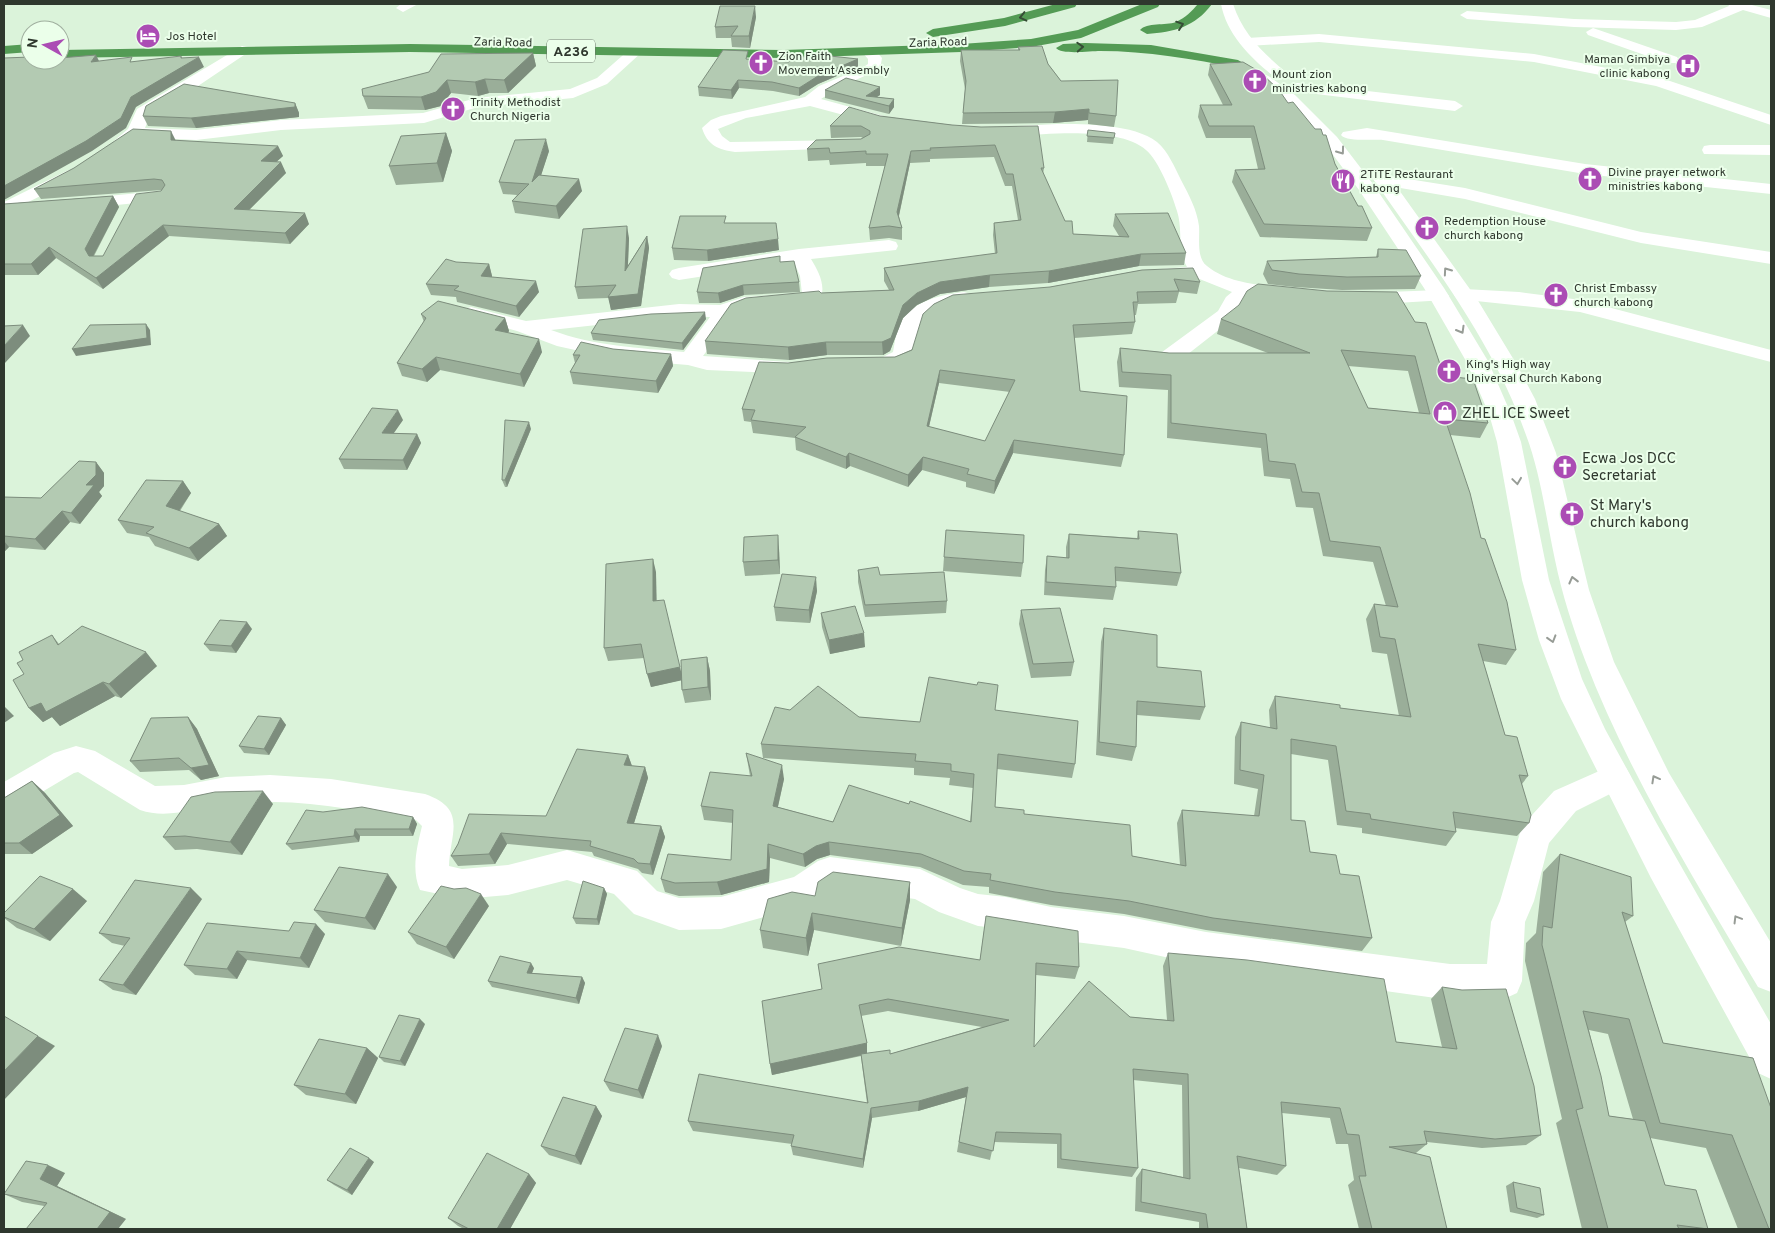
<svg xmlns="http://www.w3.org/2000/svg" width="1775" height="1233" font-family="Overpass,sans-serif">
	<rect width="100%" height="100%" fill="#dbf3da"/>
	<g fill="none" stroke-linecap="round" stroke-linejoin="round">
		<!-- street -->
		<g fill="#fff" fill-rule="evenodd">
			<path d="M401,4H418L403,12L396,8Z"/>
			<path d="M1728,4H1748L1771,10V18L1743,10L1702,27L1676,30L1574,27L1467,19L1460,15L1467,11L1574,19L1676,22L1695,20L1729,6Z"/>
			<path d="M1593,28L1677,57L1679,60L1677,63H1667L1588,35L1586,32Z"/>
			<path d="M1319,34L1534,54L1664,79L1771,115V125L1656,86L1534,62L1319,42L1247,46L1240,42L1247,38Z"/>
			<path d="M242,46L247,47L249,50L247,53L198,86L150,115L145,128L196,130L281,120L423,113L476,98L570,89L597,78L630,49H640L642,52L607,84L573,98L478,107L424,123L281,130L196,140L138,137L128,144H116L114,141L128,129L137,109Z"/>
			<path d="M869,48L874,49L882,58L880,69L838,88L821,99L887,117L889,120L887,123L881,125L810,106L746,118L718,129L722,136L730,142L847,140L853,142L855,145L853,148L735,152C719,150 707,145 702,128L711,120L721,116L805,97L819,86L862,68L868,64V59L862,52Z"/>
			<path d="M1297,83L1455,101L1463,106L1455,111L1292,91L1289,88Z"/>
			<path d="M1057,124C1085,124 1134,124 1157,142C1168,151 1175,168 1181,180C1189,195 1197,210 1199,226C1200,238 1196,258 1207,266C1232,286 1263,283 1293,291L1296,295L1293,299L1286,301L1252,296L1242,304L1234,318L1174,365L1166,366L1158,365L1155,360L1158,355L1218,311L1226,297L1232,292L1197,278H1150L1147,274L1150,270L1187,267C1177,250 1183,229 1177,211C1172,194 1159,161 1146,150C1118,125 1038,135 1003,137L995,132L1003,127Z"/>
			<path d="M1367,128L1585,164L1771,184V194L1585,174L1383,140C1373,139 1346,142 1341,135L1343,132Z"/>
			<path d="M1710,145H1771V155L1704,154L1702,150L1704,146Z"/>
			<path d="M69,170L75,171L78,175L75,179L4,214V202Z"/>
			<path d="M1383,175L1465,188L1641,232L1771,252V264L1641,243L1465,199L1377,184L1374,180L1377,176Z"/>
			<path d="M160,191L166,192L169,196L166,200L77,209L71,208L68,204L71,200L77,199Z"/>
			<path d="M889,240L896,242L898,246L896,250L811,259C819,272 828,289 818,303L747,309L731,315L729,321L703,356L802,363L805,368L802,373L794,374L707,370L688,365L616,359L557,346L517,331L464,317L461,313L464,309L471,307L526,321L679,304L720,305L744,297L802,294L800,276L794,262L679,280L672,278L669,274L672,270L679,268L799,249ZM679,316L710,317L684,352C639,348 594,346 551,330Z"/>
			<path d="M1464,289L1519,292L1581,300L1771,350V362L1580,312L1457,299L1454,295L1457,291Z"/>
			<path d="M1439,290L1446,292L1449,296L1446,300L1363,305L1356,303L1353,299L1356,295L1363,293Z"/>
			<path d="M964,292L971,294L974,298L971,302L942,309L921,323L914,353L910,361L886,369L861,368L858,363L861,358L883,357L893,352C895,342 896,330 901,322C913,300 942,295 964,292Z"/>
			<path d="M76,746L95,751L155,786L184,785L226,777L270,775L331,779L425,794C468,809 450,833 449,866L462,869L508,865L567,850L637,871L657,891L679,898L721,897L794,877L818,861L830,857L920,869L960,888L978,894L1006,897L1051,907L1124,916L1206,932L1450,964H1487L1491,922L1500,901L1522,826L1554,791L1615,764L1626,768L1631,777L1626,786L1576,811L1549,843L1534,901L1525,922L1522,981L1517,993L1504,999L1450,1000L1206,966L1124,948L1051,939L1006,929L978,926L939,912L915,899L834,888L815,901L803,906L721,929L679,930L634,914L614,894L567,880L508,895L462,899L420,890C411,870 417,847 422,826L416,820C368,813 318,801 268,802C254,802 240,802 226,803C197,807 169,820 140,810L78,772L74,773L15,808L4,812V782L54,753Z"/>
		</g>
		<!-- secondary -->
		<g fill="#fff" fill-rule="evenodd">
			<path d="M1221,4H1233C1243,34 1263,53 1287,73L1289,76L1287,79H1277C1252,59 1227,36 1221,4Z"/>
			<path d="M1238,60L1270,77L1295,95L1337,137L1373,184L1444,288L1488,361L1511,414L1521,442L1549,580L1582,679L1605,729L1657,824L1771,1024V1079L1758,1073L1651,878L1561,699L1539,640L1522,580L1497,442L1489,414L1466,361L1424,288L1359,190L1325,144L1284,102L1260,83L1233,67L1231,64Z"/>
			<path d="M1378,168L1384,169L1477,299L1517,365L1535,399L1556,453L1589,590L1614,662L1669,773L1771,943V992L1758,987C1696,882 1629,775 1585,660C1573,628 1562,594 1555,560C1546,518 1541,475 1526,435C1492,338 1427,257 1369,173L1372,169Z"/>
		</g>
		<!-- highway -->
		<g fill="#549b55" fill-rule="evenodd">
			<path d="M1056,4H1077L1075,7L1005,26L933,37L926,33L933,29L1004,18Z"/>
			<path d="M1142,4H1160L1158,7L1081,38L1031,47L961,52L784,58L410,52L60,58V50L410,44L784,50L961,44L1031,39L1078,30Z"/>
			<path d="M1198,4H1212C1195,27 1174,32 1147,34L1140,30C1147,22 1165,26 1176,22C1185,18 1192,11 1198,4Z"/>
			<path d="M1085,43L1151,45L1238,60L1245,64L1238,68C1193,59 1147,51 1100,51C1091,51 1061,55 1056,48L1063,44Z"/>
			<path d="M30,44V52L4,54V46Z"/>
		</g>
	</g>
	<!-- wall -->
	<g fill="#9aae99" fill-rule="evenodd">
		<path d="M756,17L750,48L732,47L731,38H716L715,27Z"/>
		<path d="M1018,47L1048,64L1061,81L1116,116L1114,127L1088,124V120L1053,123L962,124L965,89L960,61L961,50H1018Z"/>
		<path d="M533,53L536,66L508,93H489L478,96L451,93L441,106L425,110L368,109L363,96Z"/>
		<path d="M819,58L858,59V67L818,84L799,96L773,91L739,88L732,99L699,96L698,87L748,60L789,62Z"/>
		<path d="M1210,64L1288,103L1335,164L1358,206L1372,228L1367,241L1260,237L1232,182L1235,170L1258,169L1251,138H1206L1198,117L1200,105H1223L1208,75Z"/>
		<path d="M825,90L880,95L877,97L894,99V107L889,114L825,98Z"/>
		<path d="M295,103L299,113V117L196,128L148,126L143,116Z"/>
		<path d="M880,116L952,125L1044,168L1043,174L1065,221L1073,234L1119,236L1113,226L1115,214L1186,253L1184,265L1139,266L1048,283L989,287L940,294L917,305L903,318L890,351L883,355H827L789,360L707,354L705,341L821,293L889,290L884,281V268L995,254L993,235L994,223L1018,220L1012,186H1005L994,157L930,159V162L910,163L899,216L902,228V240L889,238L870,240L869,228L885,166H866V163L830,165L829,160L808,161L807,149L861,139L863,138L861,137L831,138L830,126Z"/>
		<path d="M1088,130L1114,138L1113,144L1087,142Z"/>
		<path d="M446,133L452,151L443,182L396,185L389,166Z"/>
		<path d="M176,141L278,146L283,156L276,162L286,173L249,210L309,224L290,244L169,236L103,289L56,258L38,275H4V204L113,196L119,207L94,256H103L162,190L41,199L34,189Z"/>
		<path d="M549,151L541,175L582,191L559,219L515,213L512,201L517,195L503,194L499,182Z"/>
		<path d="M727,223L779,250L708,261L674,260L672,248Z"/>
		<path d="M647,236L649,248L641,306L611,310L609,298L578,299L575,287L629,238L628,266Z"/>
		<path d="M1378,249L1421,276L1415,289L1342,290L1295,287L1268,284L1263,274L1267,261L1376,257Z"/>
		<path d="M780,262L799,282L800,292L744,295L720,303H699L697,292Z"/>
		<path d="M489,264L492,276V277L539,292L519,317L457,302L456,297L431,295L426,284Z"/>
		<path d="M1142,270L1200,282L1197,294L1179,292L1176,303L1138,304L1136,315H1134L1135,322L1132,334L1074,338L1080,391L1124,455L1121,467L1013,453L994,494L966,487V482L922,470L908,487L850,466L846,469L796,450L795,438L753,433L751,422L744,421L742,409L788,363L895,357L1050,287ZM939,383L1010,392L985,441L929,427Z"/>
		<path d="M1327,291L1444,376L1488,423L1480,438L1450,435L1481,538L1516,650L1506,665L1483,661L1505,735L1528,776L1522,784L1529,823L1517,836L1455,828L1456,832L1446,846L1362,833V828L1337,825L1328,760L1291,754V820L1310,852L1340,874L1372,938L1362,951L1206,930L1124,914L1051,905L989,893V887L963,885L920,867L830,855L817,859L805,867L770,858L769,882L721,895L679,896L665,892L661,879L731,860L733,823L704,820L701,806L750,776L746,753L784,779L778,807L833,822L909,804L970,822L973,788L949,785L950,778L914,775V768L763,758L761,744L790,710L859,717L920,722L995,710L1075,764L1072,778L997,769L995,807L1024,814L1132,856L1180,865L1177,823L1182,810L1254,816L1258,789L1234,784L1235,737L1241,722L1270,728L1269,710L1275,696L1340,708L1399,716L1387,654L1372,652L1366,619L1374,604L1386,606L1373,562L1323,556L1313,508L1296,507L1290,479L1264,476L1261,448L1167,438L1168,390L1119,387L1117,362L1120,348L1169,353H1268L1217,334L1221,319ZM1348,366L1408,371L1419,413L1368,408Z"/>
		<path d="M421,314L505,318L509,331L508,333L542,352L524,387L440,370L427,382L402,376L397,363L424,322Z"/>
		<path d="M706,319L683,350L593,340L591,333Z"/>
		<path d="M613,349L671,354L673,366L658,393L573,384L570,372L575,363L573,355Z"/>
		<path d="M403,420L393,433L417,434L421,443L407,470L344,469L339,459Z"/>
		<path d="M531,429L507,487H505L502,480Z"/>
		<path d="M96,462L104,473V486L99,492L102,496L80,524L70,522L45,550L9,547L4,552V497L41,498Z"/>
		<path d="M183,481L191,493L180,511L219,524L227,536L198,561L155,546L149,537L127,533L118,520Z"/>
		<path d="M1138,531L1181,573L1177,586L1116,581V587L1113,600L1044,595L1045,570L1047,556L1066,558V547L1069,534L1137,538Z"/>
		<path d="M779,549L780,574L745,576L743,562Z"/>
		<path d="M944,557L1023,563L1021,577L943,571Z"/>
		<path d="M858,570L880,575L947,601L946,613L865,617L858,582Z"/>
		<path d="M656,572V601L681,674L707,657L710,671L711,700L685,703L682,690L681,680L651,687L644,658L608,661L604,648Z"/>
		<path d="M817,591L810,623L776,621L774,607Z"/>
		<path d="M1021,610L1074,662L1071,676L1031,678L1019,624Z"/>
		<path d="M821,613L865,647L830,654L822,627Z"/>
		<path d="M1104,628L1157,667L1205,707L1200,720L1137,715L1136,747L1132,761L1096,755L1101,642Z"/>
		<path d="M252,629L236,653L210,651L204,644Z"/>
		<path d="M52,635L59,644L157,666L121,698L115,696L60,726L52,717L43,722L29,708L24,674Z"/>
		<path d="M188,717L197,729L219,776L201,780L189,770L140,772L130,761Z"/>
		<path d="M281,718L286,725L269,755L244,753L239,746Z"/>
		<path d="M628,755L632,766L645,767L648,778L634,823L661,826L665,837L653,875L642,873L638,869L594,856L592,852L507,844L495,864L458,866L451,856L458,844L546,816Z"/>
		<path d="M32,781L45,793L73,826L32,854H4V798Z"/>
		<path d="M273,804L242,855L197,849L175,850L163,837Z"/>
		<path d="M413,817L417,824L413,836H360L359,842L292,850L286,844Z"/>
		<path d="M1560,854L1633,916L1625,922L1663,1043L1753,1058L1771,1229H1738L1706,1148L1650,1138L1665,1185L1708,1229H1582L1556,1123L1562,1119L1525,961L1526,943L1536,933L1543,872ZM1589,1030L1608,1034L1633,1119L1609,1116Z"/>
		<path d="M910,882V900L901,946L814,930L808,956L763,948L760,930L815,896Z"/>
		<path d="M397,887L375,930L325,922L314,910Z"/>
		<path d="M604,888L607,894L599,925L576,924L573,918Z"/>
		<path d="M202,899L136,995L113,990L99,980L125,946L112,943L99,933Z"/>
		<path d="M87,901L50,941L17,928L4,918V913Z"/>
		<path d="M489,906L454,959L417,944L408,932Z"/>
		<path d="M986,916L1079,967L1075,979L1036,975L1034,1047L1130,1017L1167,1020L1163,966L1168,953L1396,1042L1442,1047L1431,999L1442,987L1541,1135L1526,1145L1482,1148L1427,1142V1144L1416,1153L1447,1229H1359L1348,1185L1354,1180L1348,1144H1336L1330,1118L1282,1113L1286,1166L1277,1175L1239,1168L1247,1229H1199V1222L1135,1211L1136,1178L1142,1169L1183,1177L1182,1085L1133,1080L1138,1168L1132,1177L1057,1168V1144L994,1142L990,1160L957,1152L966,1097L918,1111L872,1118L863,1168L793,1155L791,1146L792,1144L693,1131L688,1121L867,1103L862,1065L861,1056L772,1075L770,1064L822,989L818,964L980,960ZM888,1011L982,1027L890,1054H867V1043L861,1016Z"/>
		<path d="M289,931L325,934L309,968L247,960L237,979L195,975L184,965Z"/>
		<path d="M534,968L532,973L582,977L585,983L579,1004L492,987L488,981Z"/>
		<path d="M425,1024L405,1066L384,1062L379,1057Z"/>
		<path d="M662,1046L643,1099L610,1091L604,1081Z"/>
		<path d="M367,1048L378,1058L356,1104L306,1095L294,1085Z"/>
		<path d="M596,1106L602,1116L581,1165L549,1155L541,1146Z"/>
		<path d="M374,1162L352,1195L334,1185L327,1180Z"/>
		<path d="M65,1173L57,1186L126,1219L44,1206L22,1202L4,1194Z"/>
		<path d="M529,1174L536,1183L510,1229H464L458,1226L448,1218Z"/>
		<path d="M1513,1182L1544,1215L1537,1218L1510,1212L1506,1186Z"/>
	</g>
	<!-- shaded-wall -->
	<g fill="#7d8d7d">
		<path d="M755,6L756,17L750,48L749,36Z"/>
		<path d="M533,53L536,66L508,93L504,80Z"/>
		<path d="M96,55L101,65L91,62Z"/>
		<path d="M181,56L185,65L199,57L204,67L136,107L126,128L92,151L4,200V186L131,97L181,58Z"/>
		<path d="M858,59V67L818,84L799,96V88L818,76Z"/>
		<path d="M485,79L489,93L478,96L475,82Z"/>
		<path d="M447,80L451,93L441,106L425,110L421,97Z"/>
		<path d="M738,80L739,88L732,99L731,90Z"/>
		<path d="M880,87V95L870,101L866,96Z"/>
		<path d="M894,99V107L889,114V106Z"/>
		<path d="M295,103L299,113V117L196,128L191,118Z"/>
		<path d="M1089,109L1088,120L1053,123L1055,112Z"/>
		<path d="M171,131L176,141L171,140Z"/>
		<path d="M446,133L452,151L443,182L437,163Z"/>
		<path d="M546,139L549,151L535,194L532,182Z"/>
		<path d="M278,146L283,156L265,172L261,161Z"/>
		<path d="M911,151L910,163L897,224V212Z"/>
		<path d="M281,162L286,173L239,220L234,209Z"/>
		<path d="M579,179L582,191L559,219L556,206Z"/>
		<path d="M113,196L119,207L91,260L85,249Z"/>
		<path d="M305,213L309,224L290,244L285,233Z"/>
		<path d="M163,225L169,236L103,289L96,278Z"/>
		<path d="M627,226L629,238L627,284L625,271Z"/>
		<path d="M647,236L649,248L641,306L611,310L608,297Z"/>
		<path d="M778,239L779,250L708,261L707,250Z"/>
		<path d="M49,247L56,258L38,275L31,264Z"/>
		<path d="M1141,254L1139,266L1048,283L1049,271Z"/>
		<path d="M489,264L492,276L485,287L481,276Z"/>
		<path d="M990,275L989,287L940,294L917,305L903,318L890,351L883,355L882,342L903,305L917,293L940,282Z"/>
		<path d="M536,281L539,292L519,317L516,306Z"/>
		<path d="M743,285L744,295L720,303L718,293Z"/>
		<path d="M705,312L706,319L683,350L682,343Z"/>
		<path d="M505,318L509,331L499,343L495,330Z"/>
		<path d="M146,324L150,330L151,345L76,356L72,349Z"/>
		<path d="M23,325L30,336L4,364V346Z"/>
		<path d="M539,339L542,352L524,387L520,374Z"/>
		<path d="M826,342L827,355L789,360L788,347Z"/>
		<path d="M671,354L673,366L658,393L656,381Z"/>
		<path d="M436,357L440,370L427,382L422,369Z"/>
		<path d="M940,370L939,383L926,439L927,426Z"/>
		<path d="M398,410L403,420L387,443L382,433Z"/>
		<path d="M529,422L531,429L507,487L505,480Z"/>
		<path d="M417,434L421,443L407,470L403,460Z"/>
		<path d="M1014,440L1013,453L994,494L995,481Z"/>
		<path d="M849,453L850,466L846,469V457Z"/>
		<path d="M923,457L922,470L908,487V475Z"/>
		<path d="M96,462L104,473V486L99,492L102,496L80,524L71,513L86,485Z"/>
		<path d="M183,481L191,493L174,518L166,506Z"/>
		<path d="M62,511L70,522L45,550L35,539Z"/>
		<path d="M219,524L227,536L198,561L189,548Z"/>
		<path d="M778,535L779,549L780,574L778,560Z"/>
		<path d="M4,541L9,547L4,552Z"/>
		<path d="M653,559L656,572L657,615L653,601Z"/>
		<path d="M816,577L817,591L810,623L809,610Z"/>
		<path d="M247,622L252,629L236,653L231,646Z"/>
		<path d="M864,633L865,647L830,654L829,640Z"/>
		<path d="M146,652L157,666L121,698L109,684Z"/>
		<path d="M707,657L710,671L711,700L708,687Z"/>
		<path d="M680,667L683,680L651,687L647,674Z"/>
		<path d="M103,682L115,696L60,726L52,717L43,722L29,708L41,703Z"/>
		<path d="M4,706L14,716L4,723Z"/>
		<path d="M188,717L197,729L219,776L201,780L191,768Z"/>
		<path d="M281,718L286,725L269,755L264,749Z"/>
		<path d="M628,755L632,766L624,765Z"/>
		<path d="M782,765L784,779L775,819L773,806Z"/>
		<path d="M645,767L648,778L631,833L627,823Z"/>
		<path d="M32,781L45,793L73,826L32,854L19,843Z"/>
		<path d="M263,791L273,804L242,855L230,842Z"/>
		<path d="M413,817L417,824L413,836L409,829Z"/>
		<path d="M661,826L665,837L653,875L650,864Z"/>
		<path d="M355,829L360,836L359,842L354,836Z"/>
		<path d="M501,833L507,844L495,864L489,854Z"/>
		<path d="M829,842L830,855L817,859L805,867L803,854L816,846Z"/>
		<path d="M768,844L770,858L769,882L721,895L717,882Z"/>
		<path d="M388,874L397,887L375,930L365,918Z"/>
		<path d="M910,882V900L901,946L902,928Z"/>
		<path d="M191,888L202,899L136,995L123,985Z"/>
		<path d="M604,888L607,894L599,925L597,919Z"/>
		<path d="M73,889L87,901L50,941L34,929Z"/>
		<path d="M481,894L489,906L454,959L446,947Z"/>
		<path d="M812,913L814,930L808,956L806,938Z"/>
		<path d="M316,924L325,934L309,968L300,958Z"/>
		<path d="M237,951L247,960L237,979L227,969Z"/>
		<path d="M531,963L534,968L530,978L527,973Z"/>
		<path d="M582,977L585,983L579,1004L576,998Z"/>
		<path d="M420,1019L425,1024L405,1066L400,1061Z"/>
		<path d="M658,1035L662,1046L643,1099L638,1090Z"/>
		<path d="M38,1036L55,1046L4,1100V1071Z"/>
		<path d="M867,1043V1054L772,1075L770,1064Z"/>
		<path d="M367,1048L378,1058L356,1104L345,1094Z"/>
		<path d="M968,1087L966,1097L918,1111L919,1101Z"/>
		<path d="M596,1106L602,1116L581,1165L575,1156Z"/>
		<path d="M871,1108L872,1118L863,1168V1159Z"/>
		<path d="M369,1158L374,1162L352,1195L347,1190Z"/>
		<path d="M48,1165L65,1173L57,1186L126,1219L118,1229H97L40,1179Z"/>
		<path d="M529,1174L536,1183L510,1229H497Z"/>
	</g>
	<!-- building -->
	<g fill="#b3cab2" stroke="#7d8d7d" fill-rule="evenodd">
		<path d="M720,6H755L749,36H731L738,26L715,27Z"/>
		<path d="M1042,46L1048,64L1061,81L1118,80L1116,116L1089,113V109L1055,112L963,113L966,81L961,50H1020L1018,47Z"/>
		<path d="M723,50L748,51L746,59L789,62L793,56L819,58L821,55L858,59L818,76L799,88L772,82L738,80L731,90L698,87Z"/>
		<path d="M533,53L504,80L485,79L475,82L447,80L436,92L421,97L363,96L362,89L429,72L441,54Z"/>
		<path d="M96,55L91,62L132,57L130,62L181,56V58L199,57L131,97L121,118L86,141L4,186V58L30,57V60H60V58Z"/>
		<path d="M1243,62L1260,72L1279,90L1288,103L1293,102L1315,129H1321L1323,135H1326L1335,164L1358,206H1362L1372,228L1264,224L1235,170L1265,169L1254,126H1209L1200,105H1232L1210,64Z"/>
		<path d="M846,78L880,87L866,96L894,99L889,106L825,90Z"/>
		<path d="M184,84L295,103V107L191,118L143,116L146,106Z"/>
		<path d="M849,107L880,116L952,125L981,127L1038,126L1044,168H1041L1065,221H1072L1073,234L1129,237L1115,214L1168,213L1186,253L1141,254L1049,271L990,275L940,282L917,293L903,305L891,338L882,342H826L788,347L705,341L731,304L746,298L819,291L821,293L894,290L884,268L997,253L994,223L1021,220L1013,174H1006L995,145L930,148L931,150L911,151L897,212L902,228L889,226L869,228L888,154H866V151L830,153L829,148L807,149L816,140L861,139L870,134V131L861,126H830Z"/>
		<path d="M133,129L171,131V140L278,146L261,161L281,162L234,209L305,213L285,233L163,225L96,278L49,247L31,264H4V204L113,196L85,249L89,256H103L136,194L161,191L165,185L162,180L154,179L34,189L74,168Z"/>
		<path d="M1088,130L1115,133L1114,138L1087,136Z"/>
		<path d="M446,133L437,163L389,166L401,136Z"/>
		<path d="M546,139L532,182L539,175L579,179L556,206L512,201L529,184L499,182L515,140Z"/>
		<path d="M680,216H726L724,223H776L778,239L707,250L672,248Z"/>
		<path d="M627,226L625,271L647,236L638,294L608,297L616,285L575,287L583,229Z"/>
		<path d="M1378,249L1406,250L1421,276L1347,277L1299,274L1272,270L1267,261L1378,257Z"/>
		<path d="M780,256V262L794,261L799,282L743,285L718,293L697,292L703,268Z"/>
		<path d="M446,259L456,262L489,264L481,276L536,281L516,306L454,290L459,286L426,284Z"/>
		<path d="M1193,268L1200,282L1174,279L1179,291L1137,292L1138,302H1133L1135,322L1073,325L1080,391L1127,396L1124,455L1014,440L995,481L967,474L969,469L923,457L908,475L849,453L846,457L795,437L806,427L751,420L755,410L742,409L759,362L788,363L827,358L895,357L912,350L923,314L934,304L953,295L1050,287L1142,270ZM940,370L1015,380L985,441L927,426Z"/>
		<path d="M1258,284L1327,291L1397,292L1415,322L1426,323L1444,376L1473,379L1488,423L1445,419L1470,493L1481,538L1485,539L1507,602L1516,650L1478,644L1505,735L1517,737L1528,776L1519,775L1531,815L1529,823L1453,812L1456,832L1371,819L1370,814L1346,811L1336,746L1291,739V820L1305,821L1310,852L1336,855L1340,874L1359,876L1372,938L1213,918L1129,901L1055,892L990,880L991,874L964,871L921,854L829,842L816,846L803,854L768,844L767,869L717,882L675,883L661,879L668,854L731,860L733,810L701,806L710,772L752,776L746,753L782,765L773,806L833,822L849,785L909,804L910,801L971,822L974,774L951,771V764L915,761L916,754L761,744L775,707L790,710L818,686L859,717L920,722L929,677L977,685L978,682L998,685L995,710L1078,721L1075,764L998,754L995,807L1024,810V814L1130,825L1132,856L1186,866L1182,810L1259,816L1264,775L1240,770L1241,722L1277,729L1275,696L1340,705V708L1411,717L1395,639L1380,637L1374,604L1398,607L1380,547L1330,541L1319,493L1302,492L1295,464L1269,461L1266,434L1171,423V375L1122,372L1120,348L1169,353H1310L1221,319L1239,305L1247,291ZM1341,350L1415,356L1430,414L1368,408Z"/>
		<path d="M438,301L505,318L495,330L539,339L520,374L436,357L422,369L397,363L426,318L421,314Z"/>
		<path d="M705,312L682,343L591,333L599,320L651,314Z"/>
		<path d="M146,324L147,338L72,349L90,325Z"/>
		<path d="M23,325L4,346V326Z"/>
		<path d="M581,342L613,349L671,354L656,381L570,372L580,355H573Z"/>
		<path d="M372,408L398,410L382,433L417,434L403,460L339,459Z"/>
		<path d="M505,420L529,422L505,480H502Z"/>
		<path d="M79,461L96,462V475L86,485H94L71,513L62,511L35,539L4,536V497L41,498Z"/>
		<path d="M146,480L183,481L166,506L219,524L189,548L146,533L154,527L118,520Z"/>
		<path d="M946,530L1024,535L1023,563L944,557Z"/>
		<path d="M1138,531L1177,534L1181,573L1115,567L1116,587L1046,582L1047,556L1069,558V534L1139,539Z"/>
		<path d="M778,535V560L743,562L744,537Z"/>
		<path d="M653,559V601L664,600L680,667L647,674L641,644L604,648L606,564Z"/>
		<path d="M878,567L880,575L944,572L947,601L865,605L858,570Z"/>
		<path d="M782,574L816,577L809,610L774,607Z"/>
		<path d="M855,606L864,633L829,640L821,613Z"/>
		<path d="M1060,608L1074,662L1033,664L1021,610Z"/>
		<path d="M220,620L247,622L231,646L204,644Z"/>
		<path d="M82,626L146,652L109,684L103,682L46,712L41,703L29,708L13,680L24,674L17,663L23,660L19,652L52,635L58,645Z"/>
		<path d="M1104,628L1157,635V667L1201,671L1205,707L1137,701L1136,747L1099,742Z"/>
		<path d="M707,657L708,687L682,690L681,660Z"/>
		<path d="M258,716L281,718L264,749L239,746Z"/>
		<path d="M188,717L209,765L191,768L179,758L130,761L151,718Z"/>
		<path d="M577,749L628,755L624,765L645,767L627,823L661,826L650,864L638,863L634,859L590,846L591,841L501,833L489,854L451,856L458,844L469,814L546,816Z"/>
		<path d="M32,781L60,815L19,843H4V798Z"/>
		<path d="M263,791L230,842L185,836L163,837L191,797L215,792Z"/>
		<path d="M362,807L413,817L409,829H355L354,836L286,844L306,810L323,812Z"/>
		<path d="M1560,854L1631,877L1633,916L1622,912L1663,1043L1753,1058L1771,1108V1229H1769L1732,1135L1660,1123L1629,1019L1583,1011L1601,1076L1609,1116L1645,1121L1665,1185L1696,1190L1708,1229L1677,1225L1679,1229H1608L1576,1110L1583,1108L1542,945L1543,926L1552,928Z"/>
		<path d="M339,867L388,874L365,918L314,910Z"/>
		<path d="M833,872L910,882L902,928L812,913L806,938L760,930L768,899L792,892L815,896L818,882Z"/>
		<path d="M40,876L73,889L34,929L4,917V913Z"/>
		<path d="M135,880L191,888L123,985L99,980L130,938L99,933Z"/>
		<path d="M583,881L604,888L597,919L573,918Z"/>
		<path d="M441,886L454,889L466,888L481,894L446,947L408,932Z"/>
		<path d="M986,916L1078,931L1079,967L1036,963L1034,1047L1089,981L1130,1017L1174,1021L1168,953L1247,960L1384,979L1396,1042L1457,1049L1442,987L1462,990L1506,989L1534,1086L1541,1135L1495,1139L1424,1131L1427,1144L1389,1147L1430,1157L1447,1229H1372L1359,1176H1366L1359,1135L1347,1134L1340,1108L1281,1102L1286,1166L1237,1156L1247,1229H1208L1206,1214L1141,1202L1142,1169L1190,1179L1188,1074L1133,1069L1138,1168L1061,1159V1134L996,1132L993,1151L959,1142L968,1087L919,1101L871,1108L863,1159L791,1146L794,1135L688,1121L699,1074L868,1103L861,1054L890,1050V1054L1009,1020L888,999L859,1005L867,1043L770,1064L762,1001L822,989L818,964L899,947L980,960Z"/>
		<path d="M294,922L316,924L300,958L237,951L227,969L184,965L207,923L289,931Z"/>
		<path d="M500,956L531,963L527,973L582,977L576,998L488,981Z"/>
		<path d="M399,1015L420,1019L400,1061L379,1057Z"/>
		<path d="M4,1016L38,1036L4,1071Z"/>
		<path d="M625,1028L658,1035L638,1090L604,1081Z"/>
		<path d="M319,1039L367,1048L345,1094L294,1085Z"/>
		<path d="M563,1097L596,1106L575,1156L541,1146Z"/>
		<path d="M350,1148L369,1158L347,1190L327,1180Z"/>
		<path d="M487,1153L529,1174L497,1229H469L448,1218Z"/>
		<path d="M26,1161L48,1165L40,1179L110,1212L97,1229H26L47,1203L4,1194Z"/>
		<path d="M1513,1182L1540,1188L1544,1215L1517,1208Z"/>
	</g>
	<!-- one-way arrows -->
	<defs><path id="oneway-chevron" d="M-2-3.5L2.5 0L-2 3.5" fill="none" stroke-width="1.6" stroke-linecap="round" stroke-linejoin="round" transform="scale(1.25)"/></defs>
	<g stroke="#364c36">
		<use href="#oneway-chevron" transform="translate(1023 17) rotate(167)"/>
		<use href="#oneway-chevron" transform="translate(1180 25) rotate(-19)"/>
		<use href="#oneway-chevron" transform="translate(1080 47) rotate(-3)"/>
	</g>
	<g stroke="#979c96">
		<use href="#oneway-chevron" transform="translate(1341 151) rotate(54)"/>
		<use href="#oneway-chevron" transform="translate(1447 271) rotate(-125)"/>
		<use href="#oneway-chevron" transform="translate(1461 330) rotate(60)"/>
		<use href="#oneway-chevron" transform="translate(1517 481) rotate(82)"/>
		<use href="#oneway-chevron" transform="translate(1573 580) rotate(-104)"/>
		<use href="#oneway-chevron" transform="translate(1552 639) rotate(73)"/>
		<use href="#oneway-chevron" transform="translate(1655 779) rotate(-119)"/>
		<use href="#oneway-chevron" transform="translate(1737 919) rotate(-121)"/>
	</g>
	<!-- icons -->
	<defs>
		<symbol id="hotel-disc" viewBox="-11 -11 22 22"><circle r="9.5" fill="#ab4cb4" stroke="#ebffea"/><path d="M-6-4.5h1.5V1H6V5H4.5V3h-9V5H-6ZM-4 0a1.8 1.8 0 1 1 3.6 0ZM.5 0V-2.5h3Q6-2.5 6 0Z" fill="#fff"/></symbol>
		<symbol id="church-disc" viewBox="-11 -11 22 22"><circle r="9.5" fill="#ab4cb4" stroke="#ebffea"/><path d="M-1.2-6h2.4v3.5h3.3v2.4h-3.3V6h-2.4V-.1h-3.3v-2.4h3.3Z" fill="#fff"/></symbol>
		<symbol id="hospital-disc" viewBox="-11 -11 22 22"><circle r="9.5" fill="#ab4cb4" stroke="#ebffea"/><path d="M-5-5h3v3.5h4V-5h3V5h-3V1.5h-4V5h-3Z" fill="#fff"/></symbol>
		<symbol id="restaurant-disc" viewBox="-11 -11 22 22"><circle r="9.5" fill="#ab4cb4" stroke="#ebffea"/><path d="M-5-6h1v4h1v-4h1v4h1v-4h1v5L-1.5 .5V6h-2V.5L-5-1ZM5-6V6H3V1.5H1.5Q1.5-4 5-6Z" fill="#fff"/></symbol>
		<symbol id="shop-disc" viewBox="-11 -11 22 22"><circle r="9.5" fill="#ab4cb4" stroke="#ebffea"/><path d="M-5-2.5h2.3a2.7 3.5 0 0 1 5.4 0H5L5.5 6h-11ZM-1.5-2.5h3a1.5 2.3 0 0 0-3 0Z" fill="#fff"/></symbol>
	</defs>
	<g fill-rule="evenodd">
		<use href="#hotel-disc" x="134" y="22" width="28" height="28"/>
		<use href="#church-disc" x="747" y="49" width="28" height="28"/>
		<use href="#hospital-disc" x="1674" y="52" width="28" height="28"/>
		<use href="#church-disc" x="1241" y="67" width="28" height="28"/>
		<use href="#church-disc" x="439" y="95" width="28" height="28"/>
		<use href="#church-disc" x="1576" y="165" width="28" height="28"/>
		<use href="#restaurant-disc" x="1329" y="167" width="28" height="28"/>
		<use href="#church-disc" x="1413" y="214" width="28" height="28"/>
		<use href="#church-disc" x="1542" y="281" width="28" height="28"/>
		<use href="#church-disc" x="1435" y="357" width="28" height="28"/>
		<use href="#shop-disc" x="1431" y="399" width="28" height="28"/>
		<use href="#church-disc" x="1551" y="453" width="28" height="28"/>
		<use href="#church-disc" x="1558" y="500" width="28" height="28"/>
	</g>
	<g text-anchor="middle" stroke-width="4" stroke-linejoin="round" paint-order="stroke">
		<!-- far-poi labels -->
		<g font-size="12" fill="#2f382e" stroke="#ebffea" text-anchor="start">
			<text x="166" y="40">Jos Hotel</text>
			<text x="778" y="60">Zion Faith<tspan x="778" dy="14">Movement Assembly</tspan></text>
			<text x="1670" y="63" text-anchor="end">Maman Gimbiya<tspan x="1670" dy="14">clinic kabong</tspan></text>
			<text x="1272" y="78">Mount zion<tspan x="1272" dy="14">ministries kabong</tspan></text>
			<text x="470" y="106">Trinity Methodist<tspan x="470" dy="14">Church Nigeria</tspan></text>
			<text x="1608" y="176">Divine prayer network<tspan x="1608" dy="14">ministries kabong</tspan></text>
			<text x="1360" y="178">2TiTE Restaurant<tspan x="1360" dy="14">kabong</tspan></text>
			<text x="1444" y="225">Redemption House<tspan x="1444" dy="14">church kabong</tspan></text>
			<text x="1574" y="292">Christ Embassy<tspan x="1574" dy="14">church kabong</tspan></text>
			<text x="1466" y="368">King's High way<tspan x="1466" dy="14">Universal Church Kabong</tspan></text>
		</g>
		<!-- far-street labels -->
		<g font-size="12" fill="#2f382e" stroke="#ebffea">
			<text transform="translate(503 42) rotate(1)" y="4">Zaria Road</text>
			<text transform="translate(938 42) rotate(-2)" y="4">Zaria Road</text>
		</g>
		<!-- shield labels -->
		<rect fill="#ebffea" stroke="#677466" stroke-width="1" x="547" y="39.5" width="48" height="23" rx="4"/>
		<g font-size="14" font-weight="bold" fill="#2f382e">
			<text x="571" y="56">A236</text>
		</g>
		<!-- poi labels -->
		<g font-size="15" fill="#2f382e" stroke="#ebffea" text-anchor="start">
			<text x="1462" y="418">ZHEL ICE Sweet</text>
			<text x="1582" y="463">Ecwa Jos DCC<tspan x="1582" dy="17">Secretariat</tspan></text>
			<text x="1590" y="510">St Mary's<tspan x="1590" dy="17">church kabong</tspan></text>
		</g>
	</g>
	<!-- border -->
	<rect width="1775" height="1233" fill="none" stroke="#2f382e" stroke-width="10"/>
	<!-- north arrow -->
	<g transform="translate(45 45) rotate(278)"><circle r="24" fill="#ebffea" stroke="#a0af9f"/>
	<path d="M0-4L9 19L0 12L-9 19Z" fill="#ab4cb4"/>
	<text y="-8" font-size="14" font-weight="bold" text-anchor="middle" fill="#2f382e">N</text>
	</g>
</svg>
